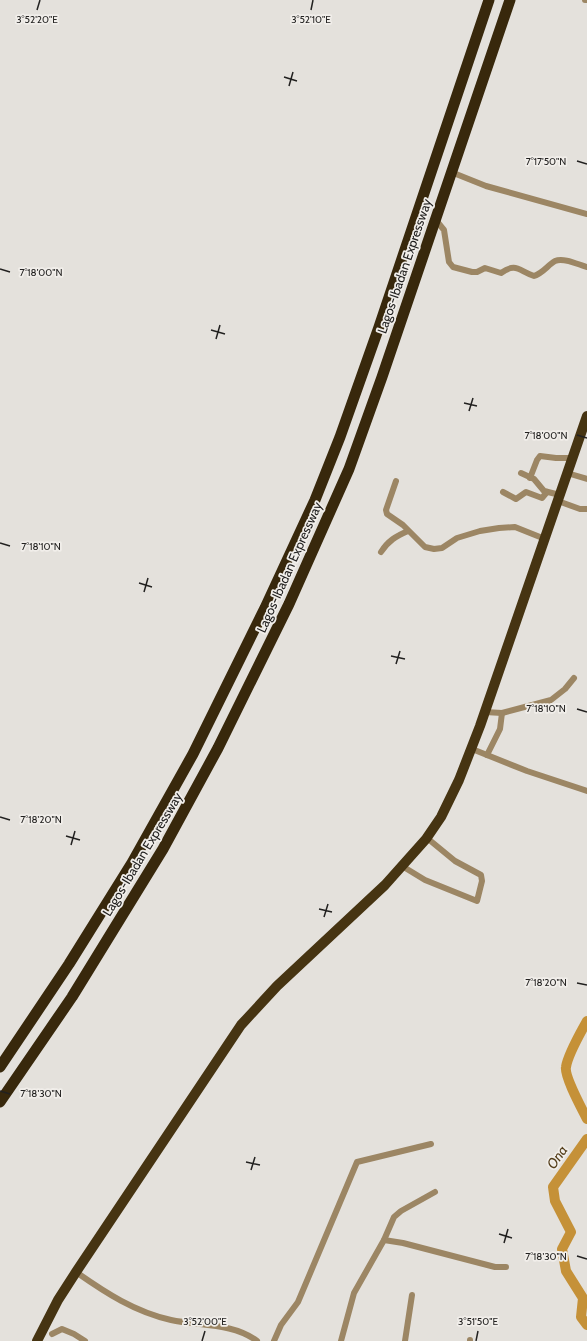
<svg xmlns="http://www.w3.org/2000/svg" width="587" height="1341" font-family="Cabin,sans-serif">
	<rect width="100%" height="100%" fill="#e4e1dc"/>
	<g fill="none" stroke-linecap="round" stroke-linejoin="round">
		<!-- stream -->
		<path stroke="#946f31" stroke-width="1.5" d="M583,1298L587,1299"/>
		<!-- river -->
		<g stroke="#c59138" stroke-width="10">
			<path d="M587,1021C581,1032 568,1054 566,1067C564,1076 582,1109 587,1119"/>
			<path d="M587,1139L553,1187L555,1201L571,1232L562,1249L566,1271L583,1298L581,1317L587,1325"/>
		</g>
		<!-- minor -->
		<g stroke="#9c8664" stroke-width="6">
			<path d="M585,0H587"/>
			<path d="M451,172L486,186L587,214"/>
			<path d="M435,219L444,230L449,262L453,267L472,272H477L485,268L501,273C516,262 519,271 534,276C543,273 548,265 555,261C564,257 579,265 587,267"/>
			<path d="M521,473L534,479L544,491L560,495"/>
			<path d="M567,473L587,479"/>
			<path d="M530,478L537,460L540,456L556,458H573"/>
			<path d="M396,481L386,510L387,514L403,525L425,547L434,549L442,548L457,538L480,531L499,528L515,527L545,539"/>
			<path d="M503,492L516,499L526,492L542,498L547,492"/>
			<path d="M558,501L580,509H587"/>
			<path d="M381,552C388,541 396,536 408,531"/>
			<path d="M485,712L502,713L551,700L565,689L574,678"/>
			<path d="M472,749L527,771L587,791"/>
			<path d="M487,755L500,729L502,713"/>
			<path d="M402,866L425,880L477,901L482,881L481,875L455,861L427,838"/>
			<path d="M384,1240L403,1243L495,1267H506"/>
			<path d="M76,1272C106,1293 135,1312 171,1320C200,1326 233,1323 257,1341"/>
			<path d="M52,1334L62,1329L74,1334L85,1341"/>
			<path d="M274,1341L281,1325L298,1302L357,1162L431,1144"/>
			<path d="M341,1341L354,1293L384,1240L394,1217L401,1211L435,1192"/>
			<path d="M405,1341L412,1295"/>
			<path d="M470,1341V1340"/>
		</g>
		<!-- trunk -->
		<path stroke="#463412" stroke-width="10" d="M37,1341L58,1300L76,1272L241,1025L277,986L385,885L426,839L441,817L459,780L480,726L587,416"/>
		<!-- motorway -->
		<g stroke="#38280c" stroke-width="11">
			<path d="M0,1067L69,964L132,863L193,754L265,608L315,500L340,437L379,327L489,0"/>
			<path d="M0,1102L72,997L163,849L218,748L289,604L349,469L382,377L510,0"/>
		</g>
	</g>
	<!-- ticks -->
	<path fill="none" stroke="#222120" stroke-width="1.5" d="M37,10L40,0M311,10L313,0M284,77L297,81M289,86L293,72M577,161L587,164M0,269L10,272M211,330L225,334M216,339L220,325M464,403L477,406M469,411L473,398M577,435L587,438M0,543L10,546M139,583L152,587M144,592L148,578M391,656L405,659M396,664L400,651M577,709L587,712M0,817L10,820M66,836L80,840M71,845L75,831M319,909L332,912M324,917L328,904M577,983L587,985M0,1091L10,1094M246,1162L260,1165M251,1170L255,1157M499,1234L512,1238M504,1243L508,1229M577,1256L587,1259M202,1341L205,1331M476,1341L478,1331"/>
	<g text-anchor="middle" stroke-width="3.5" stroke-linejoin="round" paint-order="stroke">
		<!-- street labels -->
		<g font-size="13" fill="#222120" stroke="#f1eeea">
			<text transform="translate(404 266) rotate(-71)" y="5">Lagos-Ibadan Expressway</text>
			<text transform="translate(289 567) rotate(-66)" y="5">Lagos-Ibadan Expressway</text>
			<text transform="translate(142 854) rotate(-59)" y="5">Lagos-Ibadan Expressway</text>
		</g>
		<!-- water labels -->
		<g font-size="14" font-style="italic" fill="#533d19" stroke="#f1eeea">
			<text transform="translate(557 1157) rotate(-55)" y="5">Ona</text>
		</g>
	</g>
	<g font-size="10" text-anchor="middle" fill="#222120" stroke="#f1eeea" stroke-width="3.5" stroke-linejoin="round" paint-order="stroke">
		<text x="37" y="23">3°52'20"E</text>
		<text x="311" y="23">3°52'10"E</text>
		<text x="546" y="165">7°17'50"N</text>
		<text x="41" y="276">7°18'00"N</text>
		<text x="546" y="439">7°18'00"N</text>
		<text x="41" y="550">7°18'10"N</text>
		<text x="546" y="712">7°18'10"N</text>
		<text x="41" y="823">7°18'20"N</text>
		<text x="546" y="986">7°18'20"N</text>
		<text x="41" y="1097">7°18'30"N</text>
		<text x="546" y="1260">7°18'30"N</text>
		<text x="205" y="1325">3°52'00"E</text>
		<text x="478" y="1325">3°51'50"E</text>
	</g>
</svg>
